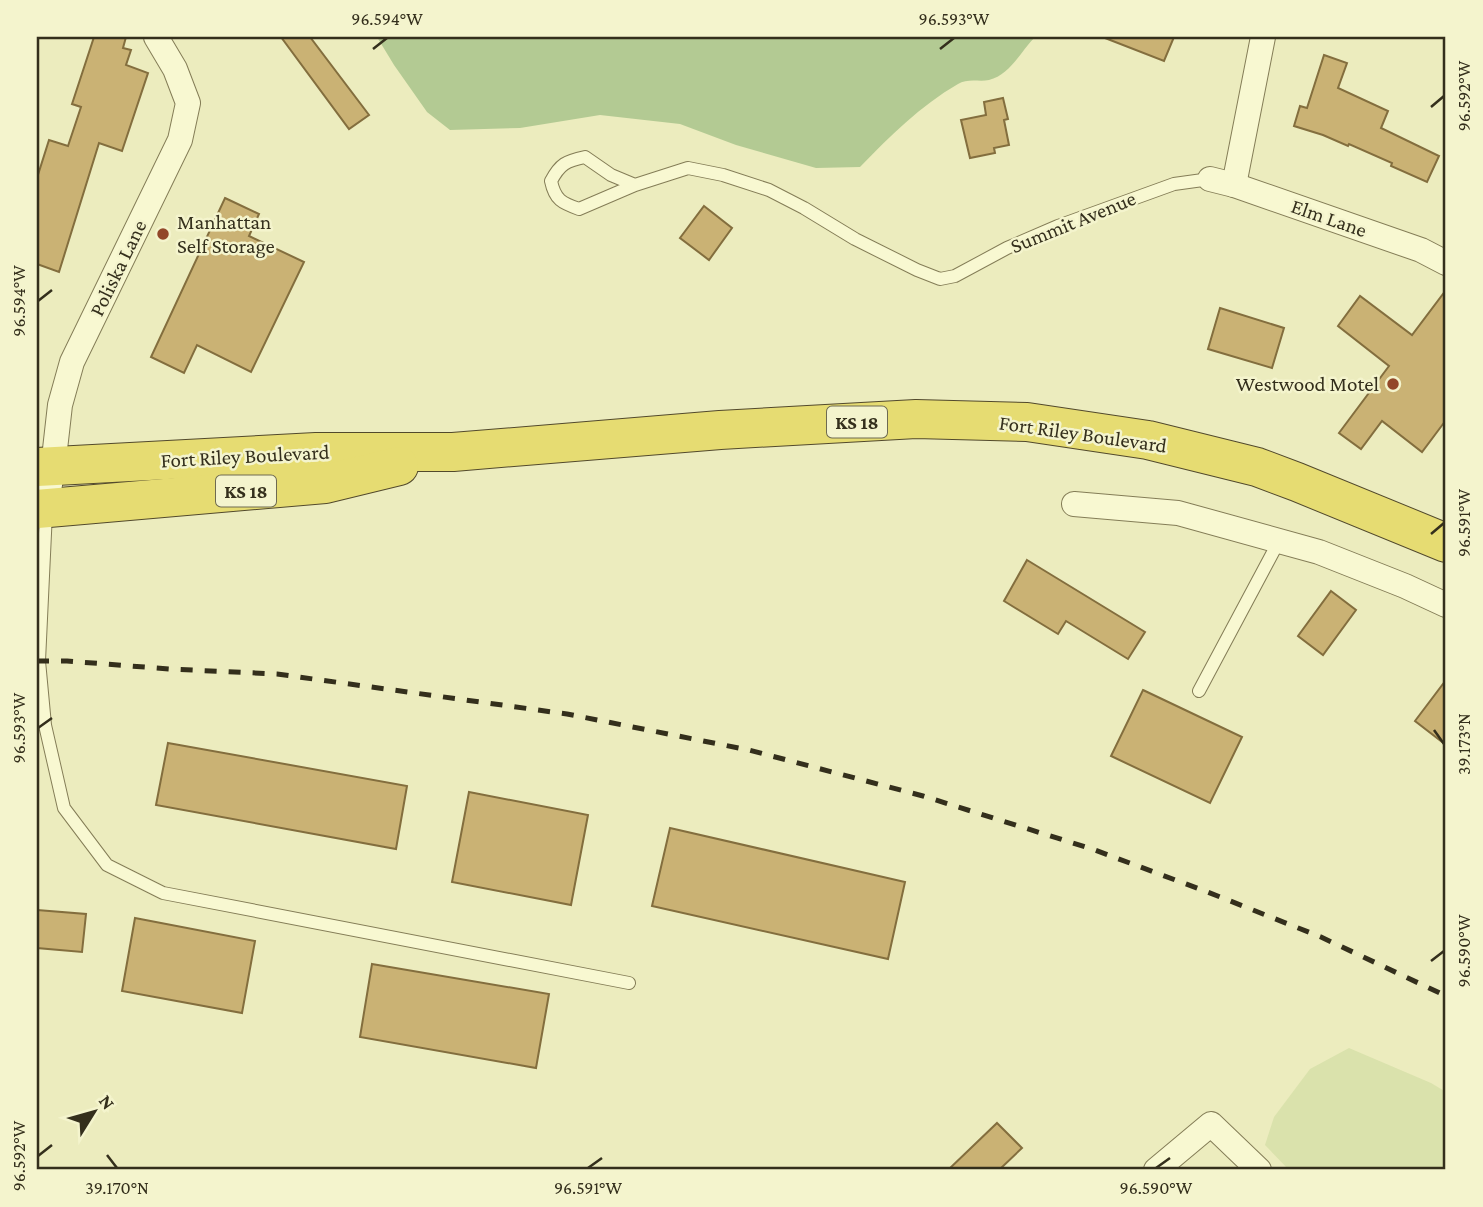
<svg xmlns="http://www.w3.org/2000/svg" width="1483" height="1207" font-family="'Crimson Pro',serif">
	<rect width="100%" height="100%" fill="#ececbe"/>
	<!-- farmland -->
	<path fill="#dae2ac" d="M1349,1048L1431,1083L1446,1092V1170H1289L1265,1145L1274,1117L1310,1069Z"/>
	<!-- green -->
	<path fill="#b3ca93" d="M377,37H1035C1021,51 1010,75 989,80C979,82 967,78 958,84C920,106 890,136 860,167L816,168L736,145L680,124L600,115L520,128L450,130L427,112L394,65Z"/>
	<!-- building -->
	<g fill="#cab274" stroke="#836e3e" stroke-width="2">
		<path d="M94,37H126L123,48L131,50L126,65L148,73L122,151L99,143L59,272L37,264V178L49,140L68,146L81,107L72,104Z"/>
		<path d="M281,37H310L369,115L349,129Z"/>
		<path d="M1105,37H1174L1164,61L1105,38Z"/>
		<path d="M1324,55L1347,63L1338,88L1388,111L1381,128L1439,156L1427,182L1391,166L1392,163L1349,144L1348,146L1323,135L1294,126L1300,106L1307,108Z"/>
		<path d="M1003,98L1008,119L1004,120L1009,145L994,148L995,153L970,158L961,120L986,115L984,102Z"/>
		<path d="M225,198L259,214L249,236L304,262L251,372L197,345L184,373L151,357Z"/>
		<path d="M704,206L732,228L709,260L680,238Z"/>
		<path d="M1446,290V420L1422,452L1382,421L1361,449L1339,433L1389,366L1338,326L1360,296L1412,335Z"/>
		<path d="M1220,308L1284,328L1272,368L1208,349Z"/>
		<path d="M1027,560L1145,632L1128,659L1066,621L1058,634L1004,601Z"/>
		<path d="M1331,591L1356,610L1323,655L1298,636Z"/>
		<path d="M1446,680V745L1415,721Z"/>
		<path d="M1143,690L1242,737L1210,803L1111,756Z"/>
		<path d="M168,743L407,786L396,849L156,805Z"/>
		<path d="M469,792L588,815L571,905L452,882Z"/>
		<path d="M670,828L905,882L888,959L652,906Z"/>
		<path d="M37,910L86,914L82,952L37,948Z"/>
		<path d="M135,918L255,941L242,1013L122,991Z"/>
		<path d="M372,964L549,994L536,1068L360,1037Z"/>
		<path d="M997,1123L1022,1148L999,1170H948Z"/>
	</g>
	<g fill="none" stroke-linecap="round" stroke-linejoin="round">
		<defs>
			<g id="service">
				<path d="M635,185L611,175L585,157C566,161 560,164 551,181C555,200 562,203 579,209L635,185L688,168L723,175L769,190L804,208L855,239L917,270L940,279L955,276L1007,248L1058,226L1174,184L1210,179"/>
				<path d="M46,512L39,661L45,725L64,808L107,865L163,893L629,983"/>
				<path d="M1199,691L1279,541"/>
			</g>
			<g id="minor">
				<path d="M1210,179L1234,185L1421,250L1446,263"/>
				<path d="M1234,185L1263,37"/>
				<path d="M1074,504L1178,513L1319,552L1405,586L1446,605"/>
				<path d="M46,508L53,467L60,405L72,362L180,140L188,103L175,69L156,37"/>
				<path d="M1156,1170L1211,1124L1259,1170"/>
			</g>
			<g id="trunk">
				<path d="M37,467L316,452H453L720,430L916,419L1027,422L1148,440L1257,467L1297,482L1446,543"/>
				<path d="M37,509L325,484L399,466"/>
			</g>
		</defs>
		<!-- service casing -->
		<use href="#service" stroke="#847d57" stroke-width="14"/>
		<!-- minor casing -->
		<use href="#minor" stroke="#847d57" stroke-width="26"/>
		<!-- trunk casing -->
		<use href="#trunk" stroke="#52492c" stroke-width="40"/>
		<!-- service -->
		<use href="#service" stroke="#f8f8d1" stroke-width="12"/>
		<!-- minor -->
		<use href="#minor" stroke="#f8f8d1" stroke-width="24"/>
		<!-- trunk -->
		<use href="#trunk" stroke="#e6dc72" stroke-width="38"/>
		<!-- rail -->
		<path stroke="#342f1c" stroke-width="5" stroke-dasharray="12 12" stroke-linecap="butt" d="M37,661H67L169,669L277,674L567,714L749,750L923,796L1092,849L1205,891L1321,937L1446,996"/>
	</g>
	<!-- ticks -->
	<path fill="none" stroke="#342f1c" stroke-width="2.5" d="M373,49L387,38M940,49L954,38M1431,107L1444,96M38,301L52,290M1431,534L1444,523M38,728L52,718M1434,730L1444,744M1431,961L1444,951M107,1155L117,1168M38,1156L52,1145M588,1168L602,1158M1156,1168L1170,1158"/>
	<!-- markers -->
	<g fill="#924729" stroke="#f4f4cd" stroke-width="2.5">
		<circle cx="163" cy="234" r="7"/>
		<circle cx="1393" cy="384" r="7"/>
	</g>
	<g text-anchor="middle" stroke-width="5" stroke-linejoin="round" paint-order="stroke">
		<!-- shield labels -->
		<g fill="#f4f4cd" stroke="#6e6a51" stroke-width="2">
			<rect x="827" y="406.5" width="60" height="31" rx="5"/>
			<rect x="216" y="475.5" width="60" height="31" rx="5"/>
		</g>
		<g font-size="19" font-weight="bold" fill="#342f1c">
			<text x="857" y="429">KS 18</text>
			<text x="246" y="498">KS 18</text>
		</g>
		<!-- street labels -->
		<g font-size="21" fill="#342f1c" stroke="#f4f4cd">
			<text transform="translate(1329 218) rotate(19)" y="7">Elm Lane</text>
			<text transform="translate(1073 222) rotate(-22)" y="7">Summit Avenue</text>
			<text transform="translate(118 268) rotate(-64)" y="7">Poliska Lane</text>
			<text transform="translate(1083 434) rotate(8)" y="7">Fort Riley Boulevard</text>
			<text transform="translate(245 456) rotate(-3)" y="7">Fort Riley Boulevard</text>
		</g>
		<!-- poi labels -->
		<g font-size="21" fill="#342f1c" stroke="#f4f4cd" text-anchor="start">
			<text x="177" y="229">Manhattan<tspan x="177" dy="24">Self Storage</tspan></text>
			<text x="1379" y="391" text-anchor="end">Westwood Motel</text>
		</g>
	</g>
	<!-- border -->
	<rect width="1483" height="1207" fill="none" stroke="#f4f4cd" stroke-width="77"/>
	<!-- north arrow -->
	<g transform="translate(94 1112) rotate(53)" stroke="#f4f4cd" stroke-width="5" paint-order="stroke">
	<path d="M0-5L12 26L0 18L-12 26Z" fill="#342f1c"/>
	<text y="-10" font-size="19" font-weight="bold" text-anchor="middle" fill="#342f1c">N</text>
	</g>
	<rect x="38" y="38" width="1406" height="1130" fill="none" stroke="#342f1c" stroke-width="2.5"/>
	<g font-size="18" text-anchor="middle" fill="#342f1c">
		<text x="387" y="25">96.594°W</text>
		<text x="954" y="25">96.593°W</text>
		<text transform="translate(1464 96) rotate(-90)" y="6">96.592°W</text>
		<text transform="translate(19 301) rotate(-90)" y="6">96.594°W</text>
		<text transform="translate(1464 523) rotate(-90)" y="6">96.591°W</text>
		<text transform="translate(19 728) rotate(-90)" y="6">96.593°W</text>
		<text transform="translate(1464 744) rotate(-90)" y="6">39.173°N</text>
		<text transform="translate(1464 951) rotate(-90)" y="6">96.590°W</text>
		<text transform="translate(19 1156) rotate(-90)" y="6">96.592°W</text>
		<text x="117" y="1194">39.170°N</text>
		<text x="588" y="1194">96.591°W</text>
		<text x="1156" y="1194">96.590°W</text>
	</g>
</svg>
